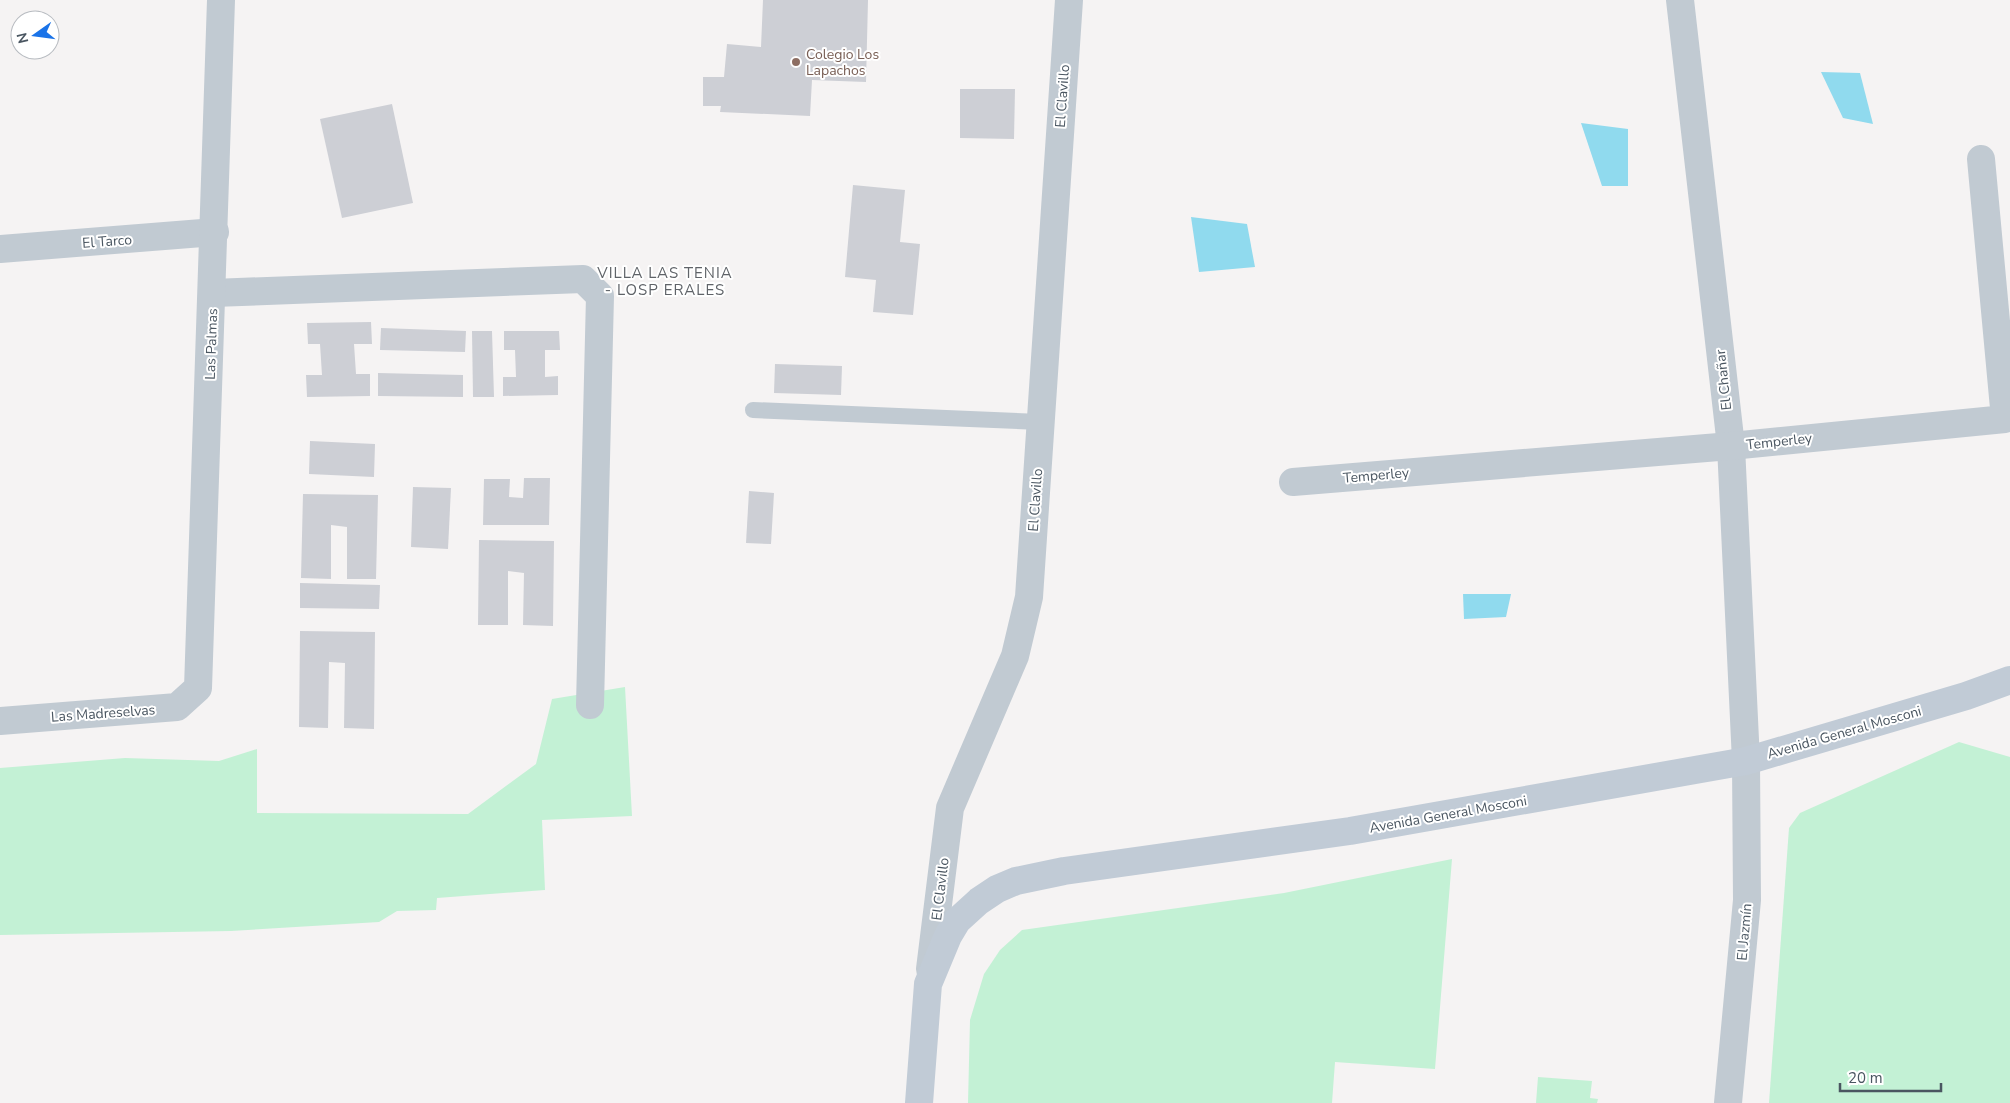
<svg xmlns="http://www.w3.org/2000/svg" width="2010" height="1103" font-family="'Nunito Sans',sans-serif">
	<rect width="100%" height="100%" fill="#f5f3f3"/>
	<!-- green -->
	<g fill="#c3f1d5">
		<path d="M625,687L632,816L542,820L545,890L437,898L436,910L397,911L379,922L231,931L0,935V768L125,758L219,761L257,749V813L468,814L536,764L552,699Z"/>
		<path d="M1959,742L2010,757V1103H1769L1789,828L1800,813Z"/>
		<path d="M1452,859L1435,1069L1335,1062L1332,1103H968L970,1020L984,974L1000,950L1022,930L1284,893Z"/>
		<path d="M1538,1077L1592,1081L1590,1098L1598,1099L1597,1103H1536Z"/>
	</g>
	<!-- water -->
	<g fill="#90daee">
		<path d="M1821,72L1860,73L1873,124L1843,118Z"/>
		<path d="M1581,123L1628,129V186H1602Z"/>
		<path d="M1191,217L1247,224L1255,267L1199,272Z"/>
		<path d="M1463,594H1511L1506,617L1464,619Z"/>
	</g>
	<!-- building -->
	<g fill="#cdcfd5">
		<path d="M763,0H868L866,82L812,80L810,116L720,112L721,106H703V77H724L727,44L761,47Z"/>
		<path d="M960,89H1015L1014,139L960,138Z"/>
		<path d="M392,104L413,203L342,218L320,119Z"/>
		<path d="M853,185L905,190L900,242L920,244L913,315L873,312L876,280L845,277Z"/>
		<path d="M371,322L372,344H354L356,374H370V396L307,397L306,375H322L320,344H308L307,323Z"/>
		<path d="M381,328L466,331L465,352L380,350Z"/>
		<path d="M472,331H492L494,397H473Z"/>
		<path d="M504,331H559L560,350H545V377L558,376V395L503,396V377H516L515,350H504Z"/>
		<path d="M775,364L842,366L841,395L774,393Z"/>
		<path d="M378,373L463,375V397L378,396Z"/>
		<path d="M310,441L375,444L374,477L309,474Z"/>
		<path d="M524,478H550L549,525H483L484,479H510L509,497L523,498Z"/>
		<path d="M413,487L451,488L448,549L411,547Z"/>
		<path d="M749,491L774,493L771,544L746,543Z"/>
		<path d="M303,494L378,495L376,579H347V527L331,525V579L301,578Z"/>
		<path d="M479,540L554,541L553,626L523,625L524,573L508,571V625H478Z"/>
		<path d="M300,583L380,585L379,609L300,608Z"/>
		<path d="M300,631L375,632L374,729L344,728L345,663L329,662L328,728L299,727Z"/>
	</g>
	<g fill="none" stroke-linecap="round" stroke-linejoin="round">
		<!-- service -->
		<path stroke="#c1cad2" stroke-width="16" d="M753,410L1040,422"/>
		<!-- minor -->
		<g stroke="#c1cad2" stroke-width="28">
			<path d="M1680,0L1731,446L1746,761L1747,900L1728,1103"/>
			<path d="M0,249L215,232"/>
			<path d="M213,293L583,279L600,296L590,705"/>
			<path d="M1293,482L1731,446L2005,419L1981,159"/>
			<path d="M0,721L177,707L198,688L221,0"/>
			<path d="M930,969L950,808L1015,656L1029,597L1069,0"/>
		</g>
		<!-- secondary -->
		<path stroke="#c1cbd6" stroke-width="28" d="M919,1103L928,984L948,936L957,921L979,901L997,889L1016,881L1064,871L1350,831L1746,761L1966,696L2010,680"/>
	</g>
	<!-- markers -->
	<circle fill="#8d6e63" stroke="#fff" stroke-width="2" cx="796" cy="62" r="5"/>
	<g text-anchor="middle" stroke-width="4" stroke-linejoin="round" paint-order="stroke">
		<!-- education labels -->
		<g font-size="14" fill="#785e54" stroke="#fff" text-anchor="start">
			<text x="806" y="59">Colegio Los<tspan x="806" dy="16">Lapachos</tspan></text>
		</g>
		<!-- street labels -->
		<g font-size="14" fill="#4a5661" stroke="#fff">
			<text transform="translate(1062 96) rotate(-86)" y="5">El Clavillo</text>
			<text transform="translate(107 241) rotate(-4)" y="5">El Tarco</text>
			<text transform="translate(211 344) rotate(-88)" y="5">Las Palmas</text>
			<text transform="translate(1723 380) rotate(-96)" y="5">El Chañar</text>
			<text transform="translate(1779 441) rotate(-6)" y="5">Temperley</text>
			<text transform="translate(1376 475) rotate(-5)" y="5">Temperley</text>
			<text transform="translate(1035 500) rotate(-86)" y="5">El Clavillo</text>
			<text transform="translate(103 713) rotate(-4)" y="5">Las Madreselvas</text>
			<text transform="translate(1844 732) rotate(-16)" y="5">Avenida General Mosconi</text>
			<text transform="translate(1448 814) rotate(-10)" y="5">Avenida General Mosconi</text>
			<text transform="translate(940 889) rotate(-83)" y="5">El Clavillo</text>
			<text transform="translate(1744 932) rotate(-85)" y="5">El Jazmín</text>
		</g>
		<!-- neighbourhood labels -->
		<g font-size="15" letter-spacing="1" fill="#5f6368" stroke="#fff">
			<text x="665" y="278">VILLA LAS TENIA<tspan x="665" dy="17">- LOSP ERALES</tspan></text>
		</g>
	</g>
	<!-- north arrow -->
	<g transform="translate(35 35) rotate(256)"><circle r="24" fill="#ffffff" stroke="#b7bbc0"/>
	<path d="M0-4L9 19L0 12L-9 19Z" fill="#1a73e8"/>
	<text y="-8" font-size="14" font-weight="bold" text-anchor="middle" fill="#4a5661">N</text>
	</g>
	<!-- scale -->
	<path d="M1840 1083v8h101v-8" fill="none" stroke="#4a5661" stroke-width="2.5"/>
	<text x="1848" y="1083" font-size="15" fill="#4a5661" stroke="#ffffff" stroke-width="4" paint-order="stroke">20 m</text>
</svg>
